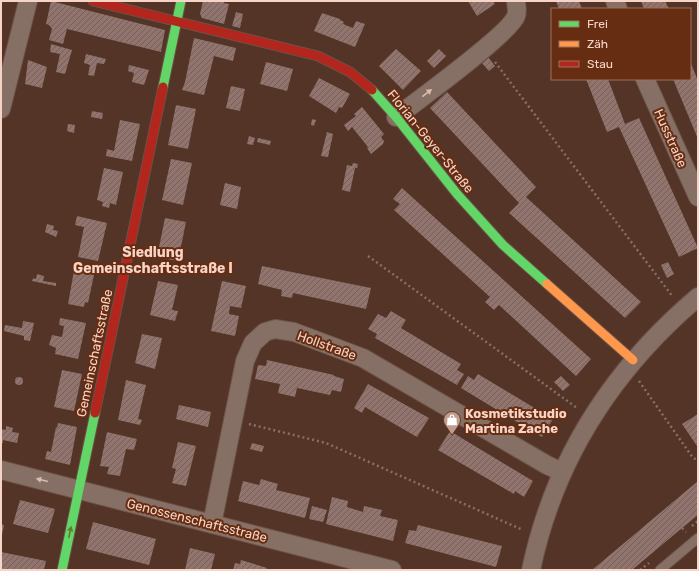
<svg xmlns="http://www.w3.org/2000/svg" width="699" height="571" font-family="Rubik,sans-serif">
	<defs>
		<pattern id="building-hatch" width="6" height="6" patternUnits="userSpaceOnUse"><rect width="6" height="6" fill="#90746d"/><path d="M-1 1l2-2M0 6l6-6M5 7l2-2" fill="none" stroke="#745f59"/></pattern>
	</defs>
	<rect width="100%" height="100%" fill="#533426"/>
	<!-- building -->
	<g fill="url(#building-hatch)">
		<path d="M51,1L165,30L161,52L67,29L63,44L49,40L52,29L49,25L46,24Z"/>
		<path d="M203,1H224V3L229,4L224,24L202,18L200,14Z"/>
		<path d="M468,1H493L495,4L477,16Z"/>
		<path d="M556,1H579L582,9H559Z"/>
		<path d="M641,1H665L669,9H644Z"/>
		<path d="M236,12L243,14L240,28L232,26Z"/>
		<path d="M322,13L340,19V20L344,22L343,24L353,28L356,21L365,24L355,47L314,31Z"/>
		<path d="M194,38L236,48L233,61L214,56L204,95L182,90L185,82Z"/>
		<path d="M51,44L72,50L65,74L56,72L60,54L50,52Z"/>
		<path d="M396,49L421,71L403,90L379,66Z"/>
		<path d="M439,49L446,56L434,68L427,61Z"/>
		<path d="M86,54L106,59L104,64L97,63L94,76L88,75L90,65L84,63Z"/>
		<path d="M488,57L495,66L489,71L481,62Z"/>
		<path d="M28,60L47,67L42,88L25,84Z"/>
		<path d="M690,61L698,81V139L673,79H690Z"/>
		<path d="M266,62L293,69L287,91L260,84Z"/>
		<path d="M129,65L149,70L144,85L132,82L134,73L128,71Z"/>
		<path d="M319,78L350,94L342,108L339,107L336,113L309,96Z"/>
		<path d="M586,79H608L625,124L639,118L698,248L679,257L619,127L607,132Z"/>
		<path d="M231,86L245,89L240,111L226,108Z"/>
		<path d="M447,92L536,187L526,197L641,302L625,318L509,213L519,203L430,108Z"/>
		<path d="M176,105L196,109L188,149L168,145Z"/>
		<path d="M362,107L384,134L381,137L384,141L383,144L371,154L367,148L368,147L352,127L348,131L344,125L356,116L354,114Z"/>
		<path d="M92,111L103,113L102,119L91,117Z"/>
		<path d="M312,119L316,120L314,126L311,125Z"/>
		<path d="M120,120L140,124L132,161L106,156L107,149L114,151Z"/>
		<path d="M68,124L75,125L74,133L67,131Z"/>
		<path d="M327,132L333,134L328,157L321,156Z"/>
		<path d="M249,136L255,138L253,145L247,144Z"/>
		<path d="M258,138L271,141L270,145L257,142Z"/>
		<path d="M171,159L192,163L183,205L162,200Z"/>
		<path d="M353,163L358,164L357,168H355L350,192L342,190L347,165L352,166Z"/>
		<path d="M104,168L123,172L116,205L110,203L109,208L102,206L103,202L97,200Z"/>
		<path d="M225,183L241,187L237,209L220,205Z"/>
		<path d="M402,188L591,359L576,376L499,305L494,310L485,302L490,297L394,210L400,204L393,199Z"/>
		<path d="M77,216L107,223L98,261L78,257L84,227L75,225Z"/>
		<path d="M165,218L186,222L178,261L157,257Z"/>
		<path d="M47,224L54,226L53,230L58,231L56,237L45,232Z"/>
		<path d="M668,262L674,274L667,278L661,265Z"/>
		<path d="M75,265L95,270L88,303L85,302L84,307L68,304Z"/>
		<path d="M262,266L371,288L366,309L293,293L292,298L281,296L282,290L258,284Z"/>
		<path d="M37,274L44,276L43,281L56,283V286L32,281L33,278L36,279Z"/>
		<path d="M158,281L178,285L172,310L178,311L175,321L150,315Z"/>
		<path d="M222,281L246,286L241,308L230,306L229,314L239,316L235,336L211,331Z"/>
		<path d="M391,311L406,320L401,328L461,364L457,370L464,374L457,385L375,338L377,334L368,329L378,314L386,318Z"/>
		<path d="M60,318L86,323L78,359L55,354L56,348L49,345L52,335L62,337L64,326L59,325Z"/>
		<path d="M23,321L34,323L30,341L24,340V336L4,331L5,325L22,328Z"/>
		<path d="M142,334L162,338L155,369L135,363Z"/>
		<path d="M267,360L334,375V376L344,379L341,392L332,390L330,395L297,388L295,397L278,393L280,384L255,379L258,365L266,366Z"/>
		<path d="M62,370L82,374L74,411L54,407Z"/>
		<path d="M478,374L553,419L542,437L461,388L468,376L474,380Z"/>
		<path d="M561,376L570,385L563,391L554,382Z"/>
		<circle cx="19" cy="381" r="4"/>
		<path d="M126,380L146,385L138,419L142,420L140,425L118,420Z"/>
		<path d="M368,384L429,418L417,437L365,407L362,413L354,408Z"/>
		<path d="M179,405L211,412L208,427L176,419Z"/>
		<path d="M698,414V445L697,446L682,424Z"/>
		<path d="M58,423L77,427L70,465L45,459L47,451L51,452L56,427L57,428Z"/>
		<path d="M6,426L13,428L12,432L19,433L17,443L3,440V443H1V429L6,430Z"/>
		<path d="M450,431L533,481L524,497L515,491L514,494L438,450Z"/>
		<path d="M107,432L137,439L134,450L126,449L120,476L107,474L109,467L100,466Z"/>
		<path d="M178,442L196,446L186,486L172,483L176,469L172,468Z"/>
		<path d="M252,443L264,446L262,452L250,449Z"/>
		<path d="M261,479L278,484L276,490L310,498L305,518L238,501L243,481L259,485Z"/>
		<path d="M698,481V515L682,528L632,570H592Z"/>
		<path d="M332,497L348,501L347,507L363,512L364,506L382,510L380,516L398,520L393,541L326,524Z"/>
		<path d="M20,500L55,509L48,533L13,524Z"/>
		<path d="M312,506L327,510L323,522L309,519Z"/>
		<path d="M93,522L156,539L149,565L86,549Z"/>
		<path d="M1,524L4,525L2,535H1Z"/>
		<path d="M418,525L502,546L496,567L405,543L409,530L416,531Z"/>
		<path d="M190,548L215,554L211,570H185Z"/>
		<path d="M1,552L46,561L44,570H1Z"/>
		<path d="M241,560L267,568L266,570H233L235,563L240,564Z"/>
	</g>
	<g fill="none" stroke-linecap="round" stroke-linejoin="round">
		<defs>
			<path id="lane" d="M660,570L698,538"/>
			<g id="street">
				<path d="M615,1L618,9"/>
				<path d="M645,79L698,197"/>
				<path d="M1,109L28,1"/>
				<path d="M396,117C416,102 510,33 516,16C518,12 516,5 516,1"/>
				<path d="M1,470L392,570"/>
				<path d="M212,524L245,361L253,343L265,332L275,329L294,332L363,358L547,465L562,472"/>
				<path d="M531,570C554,460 613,369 698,297"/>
			</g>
			<g id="fast">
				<path d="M163,87L181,1"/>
				<path d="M372,90L396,117L457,194L503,245L547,284"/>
				<path d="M62,570L95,413"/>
			</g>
			<path id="slow" d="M547,284L633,360"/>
			<g id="jam">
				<path d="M93,1L318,56L350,72L372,90"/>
				<path d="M95,413L163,87"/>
			</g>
		</defs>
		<!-- lane casing -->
		<use href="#lane" stroke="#6b5146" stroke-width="11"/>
		<!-- street casing -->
		<use href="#street" stroke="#6b5146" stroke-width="20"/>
		<!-- fast casing -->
		<use href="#fast" stroke="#6b5146" stroke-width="11"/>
		<!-- slow casing -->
		<use href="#slow" stroke="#6b5146" stroke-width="11"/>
		<!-- jam casing -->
		<use href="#jam" stroke="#6b5146" stroke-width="11"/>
		<!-- path -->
		<g stroke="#867067" stroke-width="2.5" stroke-dasharray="2 3" stroke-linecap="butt">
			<path d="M495,62L673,297"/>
			<path d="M368,256L577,408"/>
			<path d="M639,381L693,458L698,460"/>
			<path d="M249,424L326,443L523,530"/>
			<path d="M692,526L698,521"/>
			<path d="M682,528L686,532"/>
			<path d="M640,570L649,563"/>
		</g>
		<!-- lane -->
		<use href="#lane" stroke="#866f65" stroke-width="9"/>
		<!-- street -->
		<use href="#street" stroke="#866f65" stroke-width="18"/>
		<!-- fast -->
		<use href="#fast" stroke="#63d668" stroke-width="9"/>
		<!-- slow -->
		<use href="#slow" stroke="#ff974d" stroke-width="9"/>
		<!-- jam -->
		<use href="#jam" stroke="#b3261e" stroke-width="9"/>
	</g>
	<!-- one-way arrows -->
	<defs><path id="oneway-solid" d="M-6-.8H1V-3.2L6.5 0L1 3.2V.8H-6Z"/></defs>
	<g fill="#dcbbae">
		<use href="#oneway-solid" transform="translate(427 93) rotate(-38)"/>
		<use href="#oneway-solid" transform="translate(42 480) rotate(-166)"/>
	</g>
	<use fill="#657939" href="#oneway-solid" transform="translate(70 532) rotate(-78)"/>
	<!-- icons -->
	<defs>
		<symbol id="shop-pin" viewBox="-11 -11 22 30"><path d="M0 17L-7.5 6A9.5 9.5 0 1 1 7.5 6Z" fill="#be9c8e" stroke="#662d13"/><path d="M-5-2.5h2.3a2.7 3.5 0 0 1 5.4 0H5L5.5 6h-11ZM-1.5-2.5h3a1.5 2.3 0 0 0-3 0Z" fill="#fff"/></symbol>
	</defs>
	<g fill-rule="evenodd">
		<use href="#shop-pin" x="442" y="410" width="20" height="27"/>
	</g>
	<g text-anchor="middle" stroke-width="4" stroke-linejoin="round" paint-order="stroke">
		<!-- street labels -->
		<g font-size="13" fill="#f8d4c6" stroke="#662d13">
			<text transform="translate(671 138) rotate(66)" y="5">Husstraße</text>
			<text transform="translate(431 141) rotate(51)" y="5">Florian-Geyer-Straße</text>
			<text transform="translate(327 345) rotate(20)" y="5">Hollstraße</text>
			<text transform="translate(94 353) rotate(-78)" y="5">Gemeinschaftsstraße</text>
			<text transform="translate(197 520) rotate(14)" y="5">Genossenschaftsstraße</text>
		</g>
		<!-- poi labels -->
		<g font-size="13" font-weight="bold" fill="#f8d4c6" stroke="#662d13" text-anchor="start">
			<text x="465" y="418">Kosmetikstudio<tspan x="465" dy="15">Martina Zache</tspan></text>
		</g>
		<!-- neighbourhood labels -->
		<g font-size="14" font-weight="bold" fill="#f8d4c6" stroke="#662d13">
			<text x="153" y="257">Siedlung<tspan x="153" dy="16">Gemeinschaftsstraße I</tspan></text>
		</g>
	</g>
	<!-- border -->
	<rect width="699" height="571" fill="none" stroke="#f8d4c6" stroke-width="4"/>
	<!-- legend -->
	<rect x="551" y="8" width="140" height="72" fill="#662d13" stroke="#a0705b"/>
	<rect x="559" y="21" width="20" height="6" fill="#63d668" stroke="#a0705b"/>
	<text x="587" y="28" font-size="12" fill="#f8d4c6">Frei</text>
	<rect x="559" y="41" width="20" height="6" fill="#ff974d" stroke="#a0705b"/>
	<text x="587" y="48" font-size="12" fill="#f8d4c6">Zäh</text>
	<rect x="559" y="61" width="20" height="6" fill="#b3261e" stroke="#a0705b"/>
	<text x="587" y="68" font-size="12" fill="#f8d4c6">Stau</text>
</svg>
